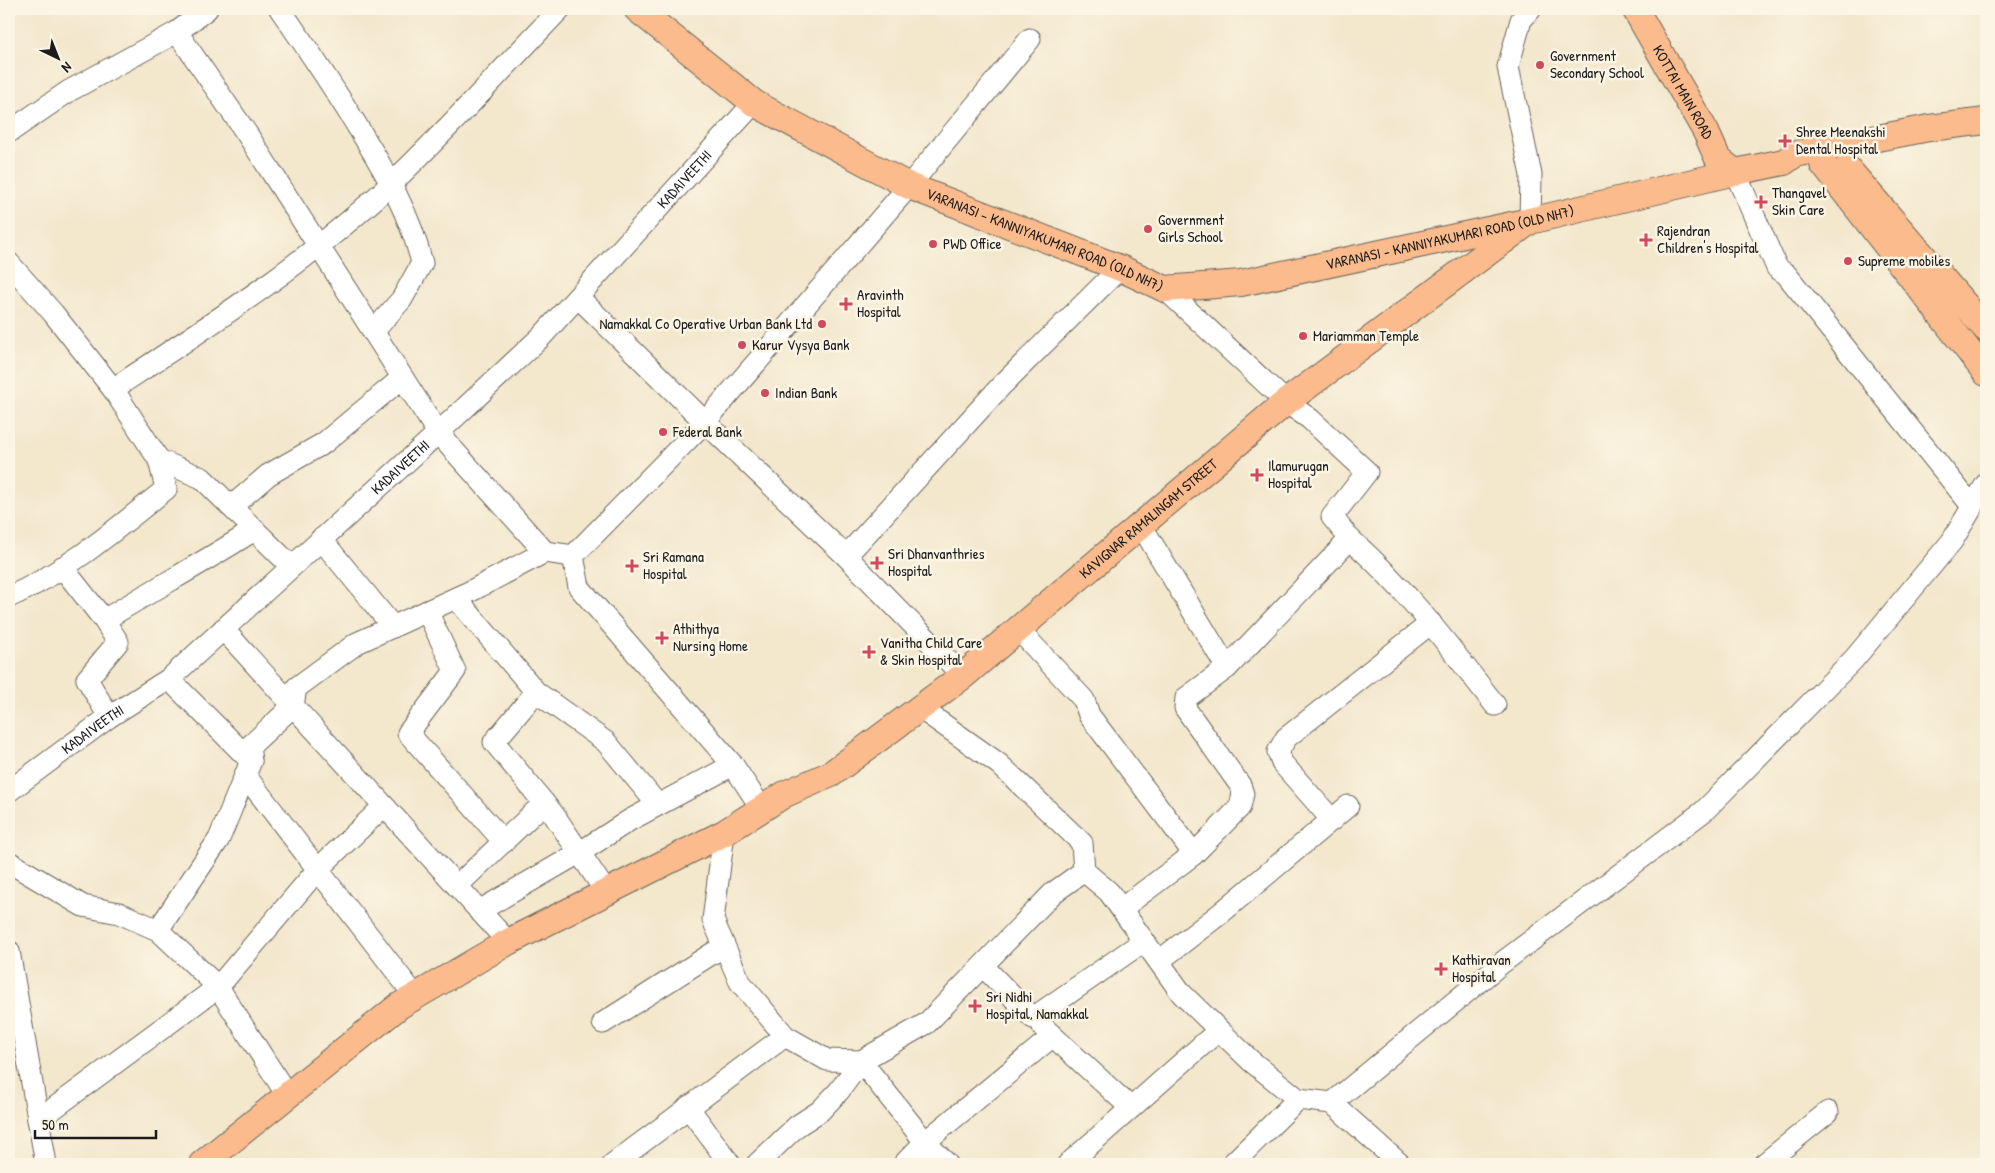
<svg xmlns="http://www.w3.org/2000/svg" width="1995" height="1173" font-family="'Patrick Hand',sans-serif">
	<rect width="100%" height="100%" fill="#fcf5e5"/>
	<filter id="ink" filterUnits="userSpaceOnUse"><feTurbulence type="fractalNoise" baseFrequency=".02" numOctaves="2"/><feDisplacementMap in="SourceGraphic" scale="10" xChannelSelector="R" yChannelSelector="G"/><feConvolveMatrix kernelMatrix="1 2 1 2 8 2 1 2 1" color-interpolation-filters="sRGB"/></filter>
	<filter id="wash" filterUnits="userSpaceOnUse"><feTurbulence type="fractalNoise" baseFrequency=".0096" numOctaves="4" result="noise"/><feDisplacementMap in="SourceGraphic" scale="20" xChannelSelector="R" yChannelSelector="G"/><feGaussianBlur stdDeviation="1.12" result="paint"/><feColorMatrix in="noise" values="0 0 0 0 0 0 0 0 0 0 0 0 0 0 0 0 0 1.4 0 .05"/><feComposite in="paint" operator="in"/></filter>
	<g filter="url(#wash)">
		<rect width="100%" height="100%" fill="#f3e7cc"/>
	</g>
	<g filter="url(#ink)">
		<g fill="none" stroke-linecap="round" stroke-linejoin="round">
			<defs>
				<g id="minor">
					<path d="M280,9C307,48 334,88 359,129C386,173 410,214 422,263L402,299L373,332"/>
					<path d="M177,32L247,134L438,433L545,552L573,556"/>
					<path d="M9,132L69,91L177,32L207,9"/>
					<path d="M1735,172L1777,268L1786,274L1972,506"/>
					<path d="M1530,221L1531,175L1508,67L1521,20L1531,9"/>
					<path d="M9,263L53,313L113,389L159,460L202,478L291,566"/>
					<path d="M1165,289L1286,402L1310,419L1367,472L1332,517L1350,539"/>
					<path d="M578,297L705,422L846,556L963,676"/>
					<path d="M113,389C209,326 308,262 392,183C450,128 504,67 560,9"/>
					<path d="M231,507L268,475L324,443L402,378"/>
					<path d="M1141,525L1227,668L1350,539C1406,588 1449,646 1495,705"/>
					<path d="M321,539L393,627"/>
					<path d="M846,556L1001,386L1120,268"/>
					<path d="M62,567L104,620L118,642L87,679L109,717"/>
					<path d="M9,597C67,572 117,528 166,489L159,460"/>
					<path d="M456,598L536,692L606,742L658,805"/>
					<path d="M427,611L455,671L408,733L504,842"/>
					<path d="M104,620C154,589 205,562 254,530"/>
					<path d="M223,629L508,942"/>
					<path d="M1018,629L1084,700L1089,715L1194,854L1121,909"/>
					<path d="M169,679L251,761"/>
					<path d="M536,692L494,742L554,815L606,892"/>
					<path d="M920,708L999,764L1082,843L1084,871"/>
					<path d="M245,775L415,996"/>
					<path id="s1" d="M9,791L109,717L169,679L438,433L542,336L754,103"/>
					<path d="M762,809L733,765L579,587L573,556L705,422L909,186L1030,39"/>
					<path d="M1332,820L1282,763L1278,752L1286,738L1431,623"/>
					<path d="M724,833L713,920L740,982L785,1036L827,1060L861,1061L927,1023L1053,893L1084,871L1109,892L1182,994L1251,1061L1298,1099L1332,1103L1400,1164"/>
					<path d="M1194,854L1240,807L1243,794L1240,785L1185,708L1186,698L1227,668"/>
					<path d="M9,862L83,906L119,913L158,930L218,987L287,1095"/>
					<path d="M457,886L544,803"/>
					<path d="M479,911L579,853L630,820L733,765"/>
					<path d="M158,930L219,839L251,761L249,747L293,706L296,688L357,643L469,592L545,552"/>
					<path d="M9,951L46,1164"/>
					<path d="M1159,961L1221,913L1348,806"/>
					<path d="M983,966L1033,1018L1144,941"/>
					<path d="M603,1023L724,946"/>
					<path d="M1043,1027L1131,1108"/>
					<path d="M1332,1103L1503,962L1704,811L1854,659L1952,541L1986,484"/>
					<path d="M688,1107L730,1164"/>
					<path d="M38,1120L218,987L319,868L384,806"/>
					<path d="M613,1164L785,1036"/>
					<path d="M757,1164L797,1126L820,1111L839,1091L861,1061L925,1142L947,1164"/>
					<path d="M904,1164L925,1142L1053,1036"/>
					<path d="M1068,1164L1219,1030"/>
					<path d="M1232,1164L1298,1099"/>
					<path d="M1764,1164L1828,1112"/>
				</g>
				<g id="major">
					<path id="s2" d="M637,9L754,103L909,186L1120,268L1165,289L1241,283L1530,221L1735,172L1784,162L1795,154L1929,128L1986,121"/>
					<path id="s3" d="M1635,9L1706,132L1718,159L1735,172"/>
					<path d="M1818,149L1823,164L1986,373"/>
					<path d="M1847,168L1986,329"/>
					<path id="s4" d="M202,1164L399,1006L508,942L724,833L785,794L831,774L963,676L1286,402L1530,221"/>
				</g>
			</defs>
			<!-- minor casing -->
			<use href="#minor" stroke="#67635a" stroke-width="23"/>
			<!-- major casing -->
			<use href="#major" stroke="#67635a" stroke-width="28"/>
			<!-- minor -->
			<use href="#minor" stroke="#fff" stroke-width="21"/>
			<!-- major -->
			<use href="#major" stroke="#fbbb8c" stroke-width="26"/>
		</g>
	</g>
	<!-- markers -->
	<g fill="#d1495b" stroke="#fcf5e5" stroke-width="2">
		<circle cx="1540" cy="65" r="5"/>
		<path d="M1782.5 133.5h5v5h5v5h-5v5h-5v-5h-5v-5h5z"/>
		<path d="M1758.5 194.5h5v5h5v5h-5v5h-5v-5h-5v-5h5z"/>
		<circle cx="1148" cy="229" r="5"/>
		<path d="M1643.5 232.5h5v5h5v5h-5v5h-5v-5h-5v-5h5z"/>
		<circle cx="933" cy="244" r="5"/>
		<circle cx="1848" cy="261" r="5"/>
		<path d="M843.5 296.5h5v5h5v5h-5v5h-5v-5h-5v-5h5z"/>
		<circle cx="822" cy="324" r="5"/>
		<circle cx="1303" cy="336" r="5"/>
		<circle cx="742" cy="345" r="5"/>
		<circle cx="765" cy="393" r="5"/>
		<circle cx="663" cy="432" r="5"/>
		<path d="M1254.5 467.5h5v5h5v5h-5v5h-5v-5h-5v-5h5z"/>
		<path d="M874.5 555.5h5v5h5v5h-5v5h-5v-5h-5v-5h5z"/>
		<path d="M629.5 558.5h5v5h5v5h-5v5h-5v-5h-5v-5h5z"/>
		<path d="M659.5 630.5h5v5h5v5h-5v5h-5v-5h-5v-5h5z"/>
		<path d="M866.5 644.5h5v5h5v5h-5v5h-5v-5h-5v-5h5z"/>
		<path d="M1438.5 961.5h5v5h5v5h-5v5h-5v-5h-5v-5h5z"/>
		<path d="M972.5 998.5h5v5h5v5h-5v5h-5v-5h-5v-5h5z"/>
	</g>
	<g text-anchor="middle" stroke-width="5" stroke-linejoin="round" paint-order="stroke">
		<!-- poi labels -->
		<g font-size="15" fill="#1c1c1c" stroke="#fcf5e5" text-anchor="start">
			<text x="1550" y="61">Government<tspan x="1550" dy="17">Secondary School</tspan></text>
			<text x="1796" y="137">Shree Meenakshi<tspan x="1796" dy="17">Dental Hospital</tspan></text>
			<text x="1772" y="198">Thangavel<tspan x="1772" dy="17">Skin Care</tspan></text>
			<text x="1158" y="225">Government<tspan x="1158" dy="17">Girls School</tspan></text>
			<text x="1657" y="236">Rajendran<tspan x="1657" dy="17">Children's Hospital</tspan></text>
			<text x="943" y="249">PWD Office</text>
			<text x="1858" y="266">Supreme mobiles</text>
			<text x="857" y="300">Aravinth<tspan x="857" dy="17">Hospital</tspan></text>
			<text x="812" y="329" text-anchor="end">Namakkal Co Operative Urban Bank Ltd</text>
			<text x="1313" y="341">Mariamman Temple</text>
			<text x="752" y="350">Karur Vysya Bank</text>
			<text x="775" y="398">Indian Bank</text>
			<text x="673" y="437">Federal Bank</text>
			<text x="1268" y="471">Ilamurugan<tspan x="1268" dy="17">Hospital</tspan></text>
			<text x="888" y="559">Sri Dhanvanthries<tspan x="888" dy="17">Hospital</tspan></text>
			<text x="643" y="562">Sri Ramana<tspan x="643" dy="17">Hospital</tspan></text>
			<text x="673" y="634">Athithya<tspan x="673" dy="17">Nursing Home</tspan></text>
			<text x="880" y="648">Vanitha Child Care<tspan x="880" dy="17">&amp; Skin Hospital</tspan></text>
			<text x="1452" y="965">Kathiravan<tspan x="1452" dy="17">Hospital</tspan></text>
			<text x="986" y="1002">Sri Nidhi<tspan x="986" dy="17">Hospital, Namakkal</tspan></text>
		</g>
		<!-- street labels -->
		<g font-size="15" fill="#1c1c1c" stroke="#fcf5e5">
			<text dy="5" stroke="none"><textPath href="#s3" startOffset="96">KOTTAI MAIN ROAD</textPath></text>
			<text dy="5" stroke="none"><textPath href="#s1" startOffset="914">KADAIVEETHI</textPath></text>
			<text dy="5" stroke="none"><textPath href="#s2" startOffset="892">VARANASI - KANNIYAKUMARI ROAD (OLD NH7)</textPath></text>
			<text dy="5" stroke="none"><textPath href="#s2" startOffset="472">VARANASI - KANNIYAKUMARI ROAD (OLD NH7)</textPath></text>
			<text dy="5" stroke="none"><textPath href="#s1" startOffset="509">KADAIVEETHI</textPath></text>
			<text dy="5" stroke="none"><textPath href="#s4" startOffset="1151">KAVIGNAR RAMALINGAM STREET</textPath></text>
			<text dy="5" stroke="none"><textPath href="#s1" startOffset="104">KADAIVEETHI</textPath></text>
		</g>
	</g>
	<!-- margin -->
	<rect width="1995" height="1173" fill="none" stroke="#fcf5e5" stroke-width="30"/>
	<!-- north arrow -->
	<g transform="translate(58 58) rotate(137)" stroke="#fcf5e5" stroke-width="4" paint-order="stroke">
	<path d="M0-4L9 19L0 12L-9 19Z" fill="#1c1c1c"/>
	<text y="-8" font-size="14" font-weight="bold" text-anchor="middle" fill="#1c1c1c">N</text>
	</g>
	<!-- scale -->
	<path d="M35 1130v8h121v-8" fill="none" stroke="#1c1c1c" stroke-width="2.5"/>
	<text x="42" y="1130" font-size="15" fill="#1c1c1c" stroke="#fcf5e5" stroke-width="4" paint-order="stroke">50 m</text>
</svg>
